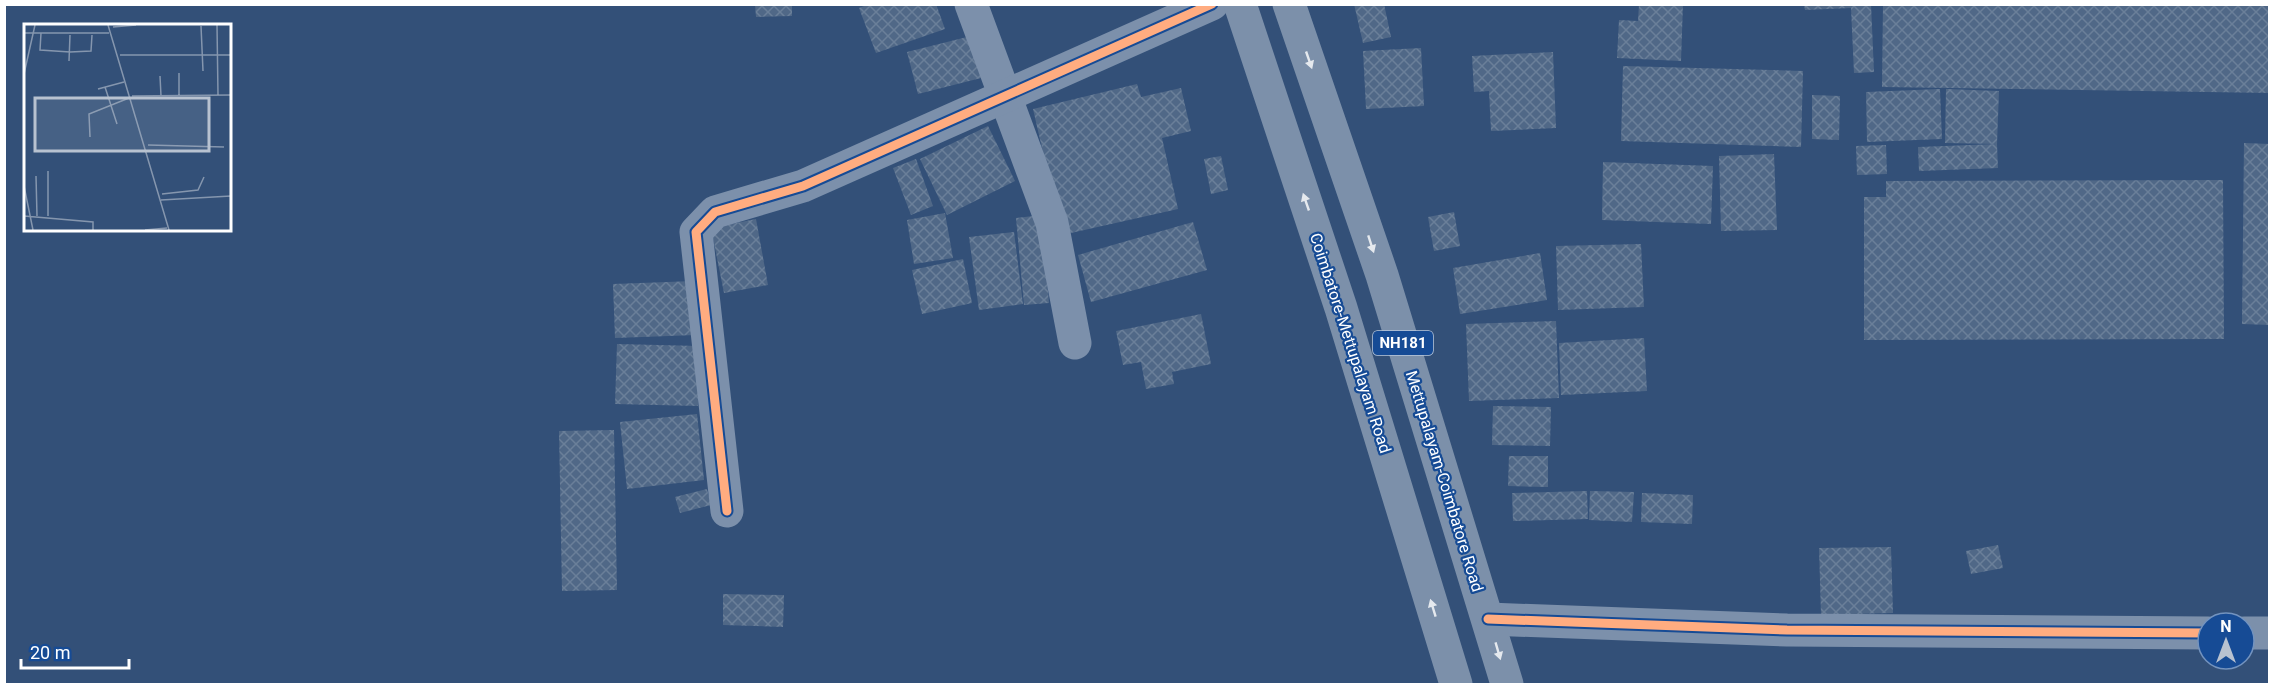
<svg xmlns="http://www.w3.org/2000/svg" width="2274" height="689" font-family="Roboto,sans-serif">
	<defs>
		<pattern id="building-cross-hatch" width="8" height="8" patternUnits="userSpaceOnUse" patternTransform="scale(1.5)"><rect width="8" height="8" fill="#506887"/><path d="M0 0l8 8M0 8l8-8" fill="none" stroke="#6a7f99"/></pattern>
	</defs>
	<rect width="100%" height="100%" fill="#335078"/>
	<!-- building -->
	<g fill="url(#building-cross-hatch)">
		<path d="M755,4H792V16L756,17Z"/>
		<path d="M869,4H936L945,29L876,53L859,8Z"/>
		<path d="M1354,4H1384L1391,37L1363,43Z"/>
		<path d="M1639,4H1683L1681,61L1617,58L1619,20L1638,21Z"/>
		<path d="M1804,4H1871L1874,72L1854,73L1851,8L1805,10Z"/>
		<path d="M1883,4H2270V93L1882,87Z"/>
		<path d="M975,35L985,77L918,94L907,52Z"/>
		<path d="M1421,48L1424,106L1366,109L1363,51Z"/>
		<path d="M1553,52L1556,128L1491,131L1489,91L1474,92L1472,56Z"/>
		<path d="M1623,66L1803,71L1801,147L1621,141Z"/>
		<path d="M1137,84L1141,97L1181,88L1191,131L1162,138L1178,209L1062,235L1033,109Z"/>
		<path d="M1940,89L1942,139L1867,142L1866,92Z"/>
		<path d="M1946,89L1999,91L1997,144L1945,143Z"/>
		<path d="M1812,95L1840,96L1839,140L1812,139Z"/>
		<path d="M988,126L1015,181L947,215L920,159Z"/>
		<path d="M2244,143L2270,144V325L2242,324Z"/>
		<path d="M1997,144L1998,168L1919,171L1918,147Z"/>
		<path d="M1886,145L1887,174L1857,175L1856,146Z"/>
		<path d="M1774,154L1777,230L1721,231L1719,156Z"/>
		<path d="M1221,156L1228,190L1211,194L1204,159Z"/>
		<path d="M916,159L933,206L911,215L893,168Z"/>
		<path d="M1603,162L1713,166L1711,224L1602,220Z"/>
		<path d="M2223,180L2224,339L1864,340V197H1886V181Z"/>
		<path d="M1454,212L1460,246L1434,251L1428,217Z"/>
		<path d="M945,213L953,258L914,264L907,220Z"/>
		<path d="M1042,215L1049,303L1024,305L1016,218Z"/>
		<path d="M756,219L768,285L724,293L711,228Z"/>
		<path d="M1193,222L1207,270L1091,302L1078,255Z"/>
		<path d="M1014,232L1023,304L979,310L969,237Z"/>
		<path d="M1641,244L1644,307L1558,310L1556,246Z"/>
		<path d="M1540,253L1547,300L1460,314L1453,268Z"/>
		<path d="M963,259L972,303L922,314L912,270Z"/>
		<path d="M694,281L696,335L615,338L613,284Z"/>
		<path d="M1201,314L1211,364L1172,372L1174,384L1146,389L1141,362L1123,365L1116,331Z"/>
		<path d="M1556,321L1559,398L1469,401L1466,324Z"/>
		<path d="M1644,338L1647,391L1561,395L1559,343Z"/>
		<path d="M617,344L700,346L698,406L615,404Z"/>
		<path d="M1493,406L1551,407L1550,446L1492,445Z"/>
		<path d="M697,414L704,480L627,489L620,422Z"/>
		<path d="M614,430L617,590L562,591L559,431Z"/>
		<path d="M1509,456H1548V487L1508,486Z"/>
		<path d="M707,489L711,505L680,513L675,497Z"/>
		<path d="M1587,491L1588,519L1513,521L1512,493Z"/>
		<path d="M1590,491L1634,492L1632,522L1589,520Z"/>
		<path d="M1642,493L1693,495L1692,524L1641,522Z"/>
		<path d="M1998,545L2003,568L1971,574L1966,551Z"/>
		<path d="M1891,547L1893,613L1821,615L1819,548Z"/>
		<path d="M723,594L784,595L783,627L723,625Z"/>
	</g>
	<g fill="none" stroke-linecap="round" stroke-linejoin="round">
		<!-- minor -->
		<g stroke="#7c90ab" stroke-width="33">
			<path d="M971,4L1052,223L1075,343"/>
			<path d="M727,511L696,232L715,212L803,186L1212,4"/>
			<path d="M1488,619L1787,630L2208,633"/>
			<path d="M2244,633H2270"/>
		</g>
		<!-- trunk -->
		<g stroke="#7c90aa" stroke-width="33">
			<path d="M1240,4L1341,308L1456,684"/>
			<path d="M1289,4L1382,275L1507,684"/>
		</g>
		<defs>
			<g id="cycleway">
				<path d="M727,511L696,232L715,212L803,186L1212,4"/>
				<path d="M1488,619L1787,630L2208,633"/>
			</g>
		</defs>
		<!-- cycleway casing -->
		<use href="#cycleway" stroke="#164b95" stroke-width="13"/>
		<!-- cycleway -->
		<use href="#cycleway" stroke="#ffac80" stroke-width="9"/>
	</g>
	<!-- one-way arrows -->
	<defs><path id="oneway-solid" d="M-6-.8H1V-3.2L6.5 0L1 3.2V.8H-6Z" transform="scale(1.5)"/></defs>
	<g fill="#e5e9ee">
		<use href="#oneway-solid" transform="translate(1309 60) rotate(71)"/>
		<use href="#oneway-solid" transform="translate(1306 202) rotate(-109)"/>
		<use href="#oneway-solid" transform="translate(1371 244) rotate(72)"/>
		<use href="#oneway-solid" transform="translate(1433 608) rotate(-107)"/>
		<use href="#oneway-solid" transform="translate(1498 651) rotate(74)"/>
	</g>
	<g text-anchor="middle" stroke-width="4.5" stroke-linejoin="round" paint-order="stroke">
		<!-- shield labels -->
		<rect fill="#164b95" stroke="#b9c9df" stroke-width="1.5" x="1373" y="331" width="60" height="24" rx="4.5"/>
		<g font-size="15" font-weight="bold" fill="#fff">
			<text x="1403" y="348">NH181</text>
		</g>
		<!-- street labels -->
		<g font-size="16" fill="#fff" stroke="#164b95">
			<text transform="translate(1351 343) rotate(72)" y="6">Coimbatore-Mettupalayam Road</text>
			<text transform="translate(1445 481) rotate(73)" y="6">Mettupalayam-Coimbatore Road</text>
		</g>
	</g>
	<!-- overview -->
	<g transform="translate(24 24)">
		<rect width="207" height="207" fill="#335078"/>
		<path fill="none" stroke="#8596ae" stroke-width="1.5" d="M84,1L145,206M193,1L194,71M177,2L179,47M89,3L112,1M0,9H85M17,9L16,26L46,28L67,27L68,11M96,31H207M45,37L46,11M155,49V71M0,50L11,1M136,52L137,72M81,63L93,100M74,65L100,58M108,72L207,71M66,113L65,90L105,74M124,121L200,123M24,147V192M12,152L13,192M0,162L9,206M138,170L174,166L180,153M137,176L207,172M0,192L69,198V206M121,206L143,204"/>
		<path fill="#b8c2d0" fill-opacity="0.15" stroke="#b8c2d0" stroke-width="3" d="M11,74H185V127H11Z"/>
		<rect width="207" height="207" fill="none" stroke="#fff" stroke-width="3"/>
	</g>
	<!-- border -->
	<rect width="2274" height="689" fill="none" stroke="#ffffff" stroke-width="12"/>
	<!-- north arrow -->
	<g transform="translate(2226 641)"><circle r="28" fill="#164b95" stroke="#7393bf" stroke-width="1.5"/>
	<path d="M0-4.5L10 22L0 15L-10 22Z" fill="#b8c2d0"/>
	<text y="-9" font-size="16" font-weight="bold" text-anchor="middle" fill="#ffffff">N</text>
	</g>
	<!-- scale -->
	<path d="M21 659v9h108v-9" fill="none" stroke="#ffffff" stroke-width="3"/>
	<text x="30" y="659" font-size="18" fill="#ffffff" stroke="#164b95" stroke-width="4.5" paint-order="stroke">20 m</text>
</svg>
